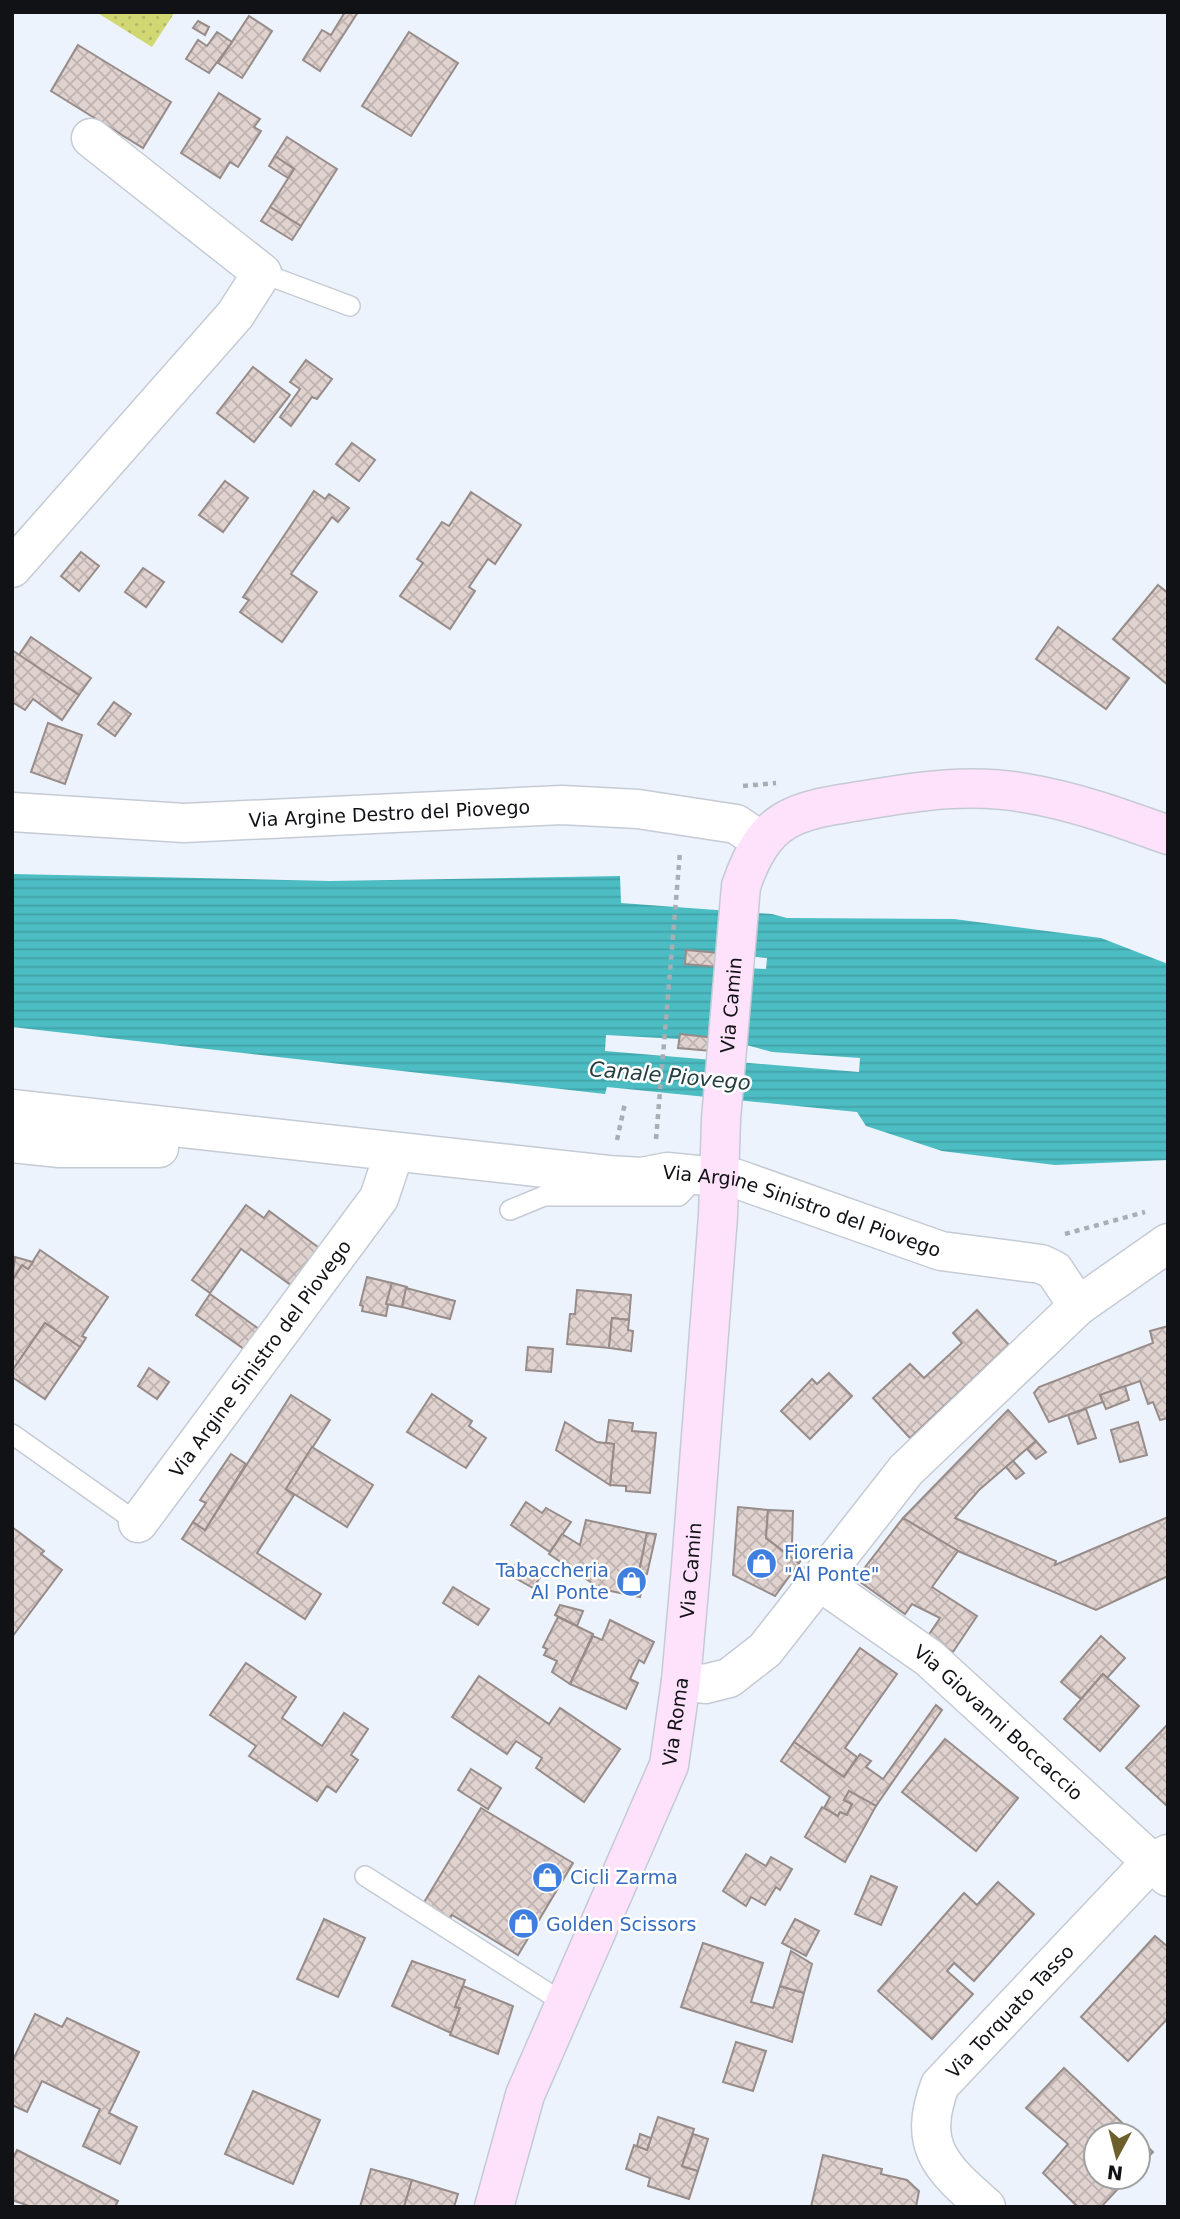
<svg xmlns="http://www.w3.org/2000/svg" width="1180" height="2219" font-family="'DejaVu Sans',sans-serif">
	<defs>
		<pattern id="grass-dots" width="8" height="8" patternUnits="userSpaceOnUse" patternTransform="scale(1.75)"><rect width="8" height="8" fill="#d1d873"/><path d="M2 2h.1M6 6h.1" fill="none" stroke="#b2b863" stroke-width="1.8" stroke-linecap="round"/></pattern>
		<pattern id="water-rules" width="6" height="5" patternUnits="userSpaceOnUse" patternTransform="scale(1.75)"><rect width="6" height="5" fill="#4cbdc3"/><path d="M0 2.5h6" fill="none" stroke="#41a1a7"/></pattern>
		<pattern id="building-cross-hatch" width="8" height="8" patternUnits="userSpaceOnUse" patternTransform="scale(1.75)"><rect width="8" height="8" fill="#dfd2cf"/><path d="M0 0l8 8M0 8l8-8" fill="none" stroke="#beb3b1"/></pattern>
	</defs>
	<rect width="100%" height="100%" fill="#ecf3fc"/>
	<!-- grass -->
	<path fill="url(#grass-dots)" d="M96,12H175L152,47Z"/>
	<!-- water -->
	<path fill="url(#water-rules)" fill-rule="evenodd" d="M12,874L330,881L620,876L621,903L772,914L787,918L954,919L1101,938L1168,964V1160L1055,1165L942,1151L866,1126L857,1112L607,1087L605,1094L12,1027ZM687,950L767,958L766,969L685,964ZM680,1034L724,1039L772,1052L860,1058L859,1072L605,1051L606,1035L679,1039Z"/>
	<!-- building -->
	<g fill="url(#building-cross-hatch)" stroke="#978c89" stroke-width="2">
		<path d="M345,12H358L320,71L303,60L322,30L331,35Z"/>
		<path d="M249,16L272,31L242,78L218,63Z"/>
		<path d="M198,21L209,27L205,35L193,28Z"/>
		<path d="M217,32L232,42L209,73L186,59L198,40L207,46Z"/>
		<path d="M409,32L458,63L411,136L362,106Z"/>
		<path d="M78,45L171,102L143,148L51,91Z"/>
		<path d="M219,93L260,119L254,127L261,131L238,167L230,162L220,178L181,153Z"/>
		<path d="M287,137L337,169L301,226L270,207L294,169L275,156Z"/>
		<path d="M275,156L294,169L288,178L269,166Z"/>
		<path d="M270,207L301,226L292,240L261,221Z"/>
		<path d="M306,360L332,379L317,399L312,397L291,426L280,417L300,389L290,382Z"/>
		<path d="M253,367L290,395L254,442L217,413Z"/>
		<path d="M352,443L375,460L359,481L336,464Z"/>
		<path d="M225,481L248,498L223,532L199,515Z"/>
		<path d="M314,491L325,499L329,494L349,508L338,522L332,517L291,574L317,592L282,642L240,612L249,600L243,597Z"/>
		<path d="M471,492L521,525L495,564L488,559L469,587L475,591L450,629L400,596L423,563L417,559L442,522L449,526Z"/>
		<path d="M81,552L99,566L79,591L61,576Z"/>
		<path d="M143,568L164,582L146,607L125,592Z"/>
		<path d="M1158,585L1168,593V685L1113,639Z"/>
		<path d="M1058,627L1129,678L1106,709L1036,659Z"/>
		<path d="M31,637L91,678L79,695L19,655Z"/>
		<path d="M12,650L79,695L62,720L33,699L25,710L12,702Z"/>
		<path d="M114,702L131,714L115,736L98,724Z"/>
		<path d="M48,723L82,735L65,784L31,772Z"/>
		<path d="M686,950L731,954L729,968L685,964Z"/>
		<path d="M680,1034L724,1039L723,1052L678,1048Z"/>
		<path d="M246,1205L264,1218L269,1211L326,1253L299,1291L241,1249L210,1293L192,1280Z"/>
		<path d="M40,1250L108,1297L82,1336L86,1338L80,1347L45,1323L12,1371V1281L22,1265L28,1269Z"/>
		<path d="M15,1257L33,1262L28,1269L22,1265L12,1281Z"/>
		<path d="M367,1277L392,1283L386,1316L362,1311L363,1306L360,1305Z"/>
		<path d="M392,1283L407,1287L402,1307L386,1304Z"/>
		<path d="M406,1288L455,1301L450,1319L402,1307Z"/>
		<path d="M577,1290L631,1295L629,1320L612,1318L609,1348L567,1344L570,1314H575Z"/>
		<path d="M210,1294L266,1334L251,1354L196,1315Z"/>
		<path d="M977,1310L1009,1345L910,1438L873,1398L910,1364L924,1378L962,1343L953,1333Z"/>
		<path d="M612,1318L629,1320L628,1330L633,1331L631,1351L609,1348Z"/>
		<path d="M45,1323L80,1347L45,1399L12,1377V1371Z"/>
		<path d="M1168,1326V1418L1160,1420L1153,1402L1148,1404L1140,1381L1100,1395L1103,1402L1049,1422L1034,1393L1039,1387L1153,1343L1150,1331Z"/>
		<path d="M528,1347L553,1349L551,1372L526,1370Z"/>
		<path d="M149,1368L169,1382L157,1399L138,1386Z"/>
		<path d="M829,1373L852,1396L810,1439L781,1411L812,1379L817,1384Z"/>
		<path d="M1125,1386L1129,1400L1106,1409L1100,1395Z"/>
		<path d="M432,1394L472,1421L469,1426L486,1438L466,1468L407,1432Z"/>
		<path d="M291,1395L330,1420L286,1489L294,1495L257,1553L321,1594L305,1619L182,1539L193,1522L205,1530Z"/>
		<path d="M1086,1409L1096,1438L1078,1444L1068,1415Z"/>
		<path d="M1008,1410L1036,1441L979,1490L955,1518L1056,1561L1055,1565L1168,1517V1576L1096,1610L958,1551L903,1518Z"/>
		<path d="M609,1420L633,1423L632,1431L656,1433L650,1493L626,1491V1486L610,1485L614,1444L606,1443Z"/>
		<path d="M565,1422L597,1442L614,1444L610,1485L556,1450Z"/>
		<path d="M1138,1422L1147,1455L1120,1462L1111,1430Z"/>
		<path d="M1036,1441L1046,1452L1036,1459L1027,1449Z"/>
		<path d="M312,1447L373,1485L347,1527L286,1489Z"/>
		<path d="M231,1454L246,1464L205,1530L193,1522L206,1503L200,1500Z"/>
		<path d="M1013,1461L1024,1473L1016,1479L1006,1467Z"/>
		<path d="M526,1502L542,1513L546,1508L571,1522L550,1552L511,1525Z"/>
		<path d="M738,1507L768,1510L766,1538L799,1563L775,1596L733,1575Z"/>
		<path d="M768,1510L793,1511L792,1544L805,1554L799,1563L766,1538Z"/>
		<path d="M903,1518L958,1551L932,1587L977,1616L953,1652L928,1636L940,1618L912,1604L905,1614L856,1579Z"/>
		<path d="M586,1520L647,1533L639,1572L645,1573L640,1597L601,1589L549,1554L562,1534L580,1545Z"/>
		<path d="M12,1527L44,1551L41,1554L62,1570L12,1637Z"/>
		<path d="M647,1533L656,1534L647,1574L639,1572Z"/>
		<path d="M517,1562L541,1576L533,1588L510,1575Z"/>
		<path d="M453,1587L489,1609L478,1625L443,1603Z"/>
		<path d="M560,1605L583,1611L577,1626L555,1615Z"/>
		<path d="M558,1617L593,1634L570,1684L552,1672L557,1661L544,1655L547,1649L543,1647Z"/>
		<path d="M610,1620L654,1642L644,1663L639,1660L630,1679L638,1683L626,1709L570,1684L593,1636L602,1640Z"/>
		<path d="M1101,1636L1125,1658L1107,1678L1103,1674L1081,1699L1061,1682Z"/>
		<path d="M860,1648L897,1674L845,1748L857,1757L844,1777L794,1742Z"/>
		<path d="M246,1663L296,1697L282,1718L322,1746L344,1713L368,1729L351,1755L358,1760L336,1792L327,1786L317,1801L249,1756L256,1746L210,1715Z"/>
		<path d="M1103,1674L1139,1706L1100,1751L1064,1719Z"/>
		<path d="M479,1676L549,1724L560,1708L620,1749L584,1802L536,1768L542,1758L516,1741L507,1754L452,1717Z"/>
		<path d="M936,1705L942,1710L876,1806L849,1791L844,1800L852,1804L847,1815L840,1812L838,1816L824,1808L830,1797L781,1761L794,1742L844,1777L860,1754L871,1761L866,1767L883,1779Z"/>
		<path d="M1168,1724V1807L1126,1768Z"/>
		<path d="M945,1739L1018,1798L976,1851L902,1792Z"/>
		<path d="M471,1769L501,1788L488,1809L458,1790Z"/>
		<path d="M849,1791L876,1806L845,1862L805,1837L822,1807L838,1816L840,1812L847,1815L852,1804L844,1800Z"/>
		<path d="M481,1808L573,1863L518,1955L452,1915L449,1920L423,1904Z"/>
		<path d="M746,1854L766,1866L771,1857L792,1869L780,1890L776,1887L765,1905L751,1897L746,1906L723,1891Z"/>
		<path d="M871,1876L897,1887L881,1925L855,1914Z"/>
		<path d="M998,1882L1034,1914L974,1981L954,1963L947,1971L973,1994L932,2039L878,1991L964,1893L977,1905Z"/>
		<path d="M324,1919L365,1938L338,1997L297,1979Z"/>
		<path d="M795,1919L819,1931L806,1956L782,1943Z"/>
		<path d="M1155,1936L1168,1947V2018L1128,2061L1081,2017Z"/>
		<path d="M703,1943L763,1963L751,2002L773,2008L780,1986L804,1993L792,2042L681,2007Z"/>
		<path d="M791,1951L812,1964L804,1993L780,1986Z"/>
		<path d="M412,1961L465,1980L455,2007L460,2008L451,2033L392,2006Z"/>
		<path d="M463,1986L513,2006L498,2054L450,2035L460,2008L455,2007Z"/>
		<path d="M35,2014L62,2027L67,2018L139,2052L109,2113L137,2127L120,2164L83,2146L100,2109L42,2081L27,2112L12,2105V2062Z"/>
		<path d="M736,2042L766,2051L753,2091L723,2082Z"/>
		<path d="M1064,2068L1135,2135H1096V2177H1129L1101,2207H1078L1043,2173L1068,2144L1026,2108Z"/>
		<path d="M253,2091L320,2120L293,2184L225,2154Z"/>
		<path d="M658,2117L694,2129L682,2166L698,2171L689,2199L648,2186L650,2178L626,2169L634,2145L647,2150Z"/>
		<path d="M640,2134L651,2138L647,2150L637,2146Z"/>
		<path d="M693,2134L708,2139L698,2171L682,2166Z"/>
		<path d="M1138,2138L1153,2152L1138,2167Z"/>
		<path d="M17,2150L118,2201L115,2207H32L12,2200V2160Z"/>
		<path d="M823,2155L882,2169L881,2174L907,2180L919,2191L916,2207H811Z"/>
		<path d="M371,2169L412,2180L404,2207H360Z"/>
		<path d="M412,2180L458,2194L454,2207H404Z"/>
	</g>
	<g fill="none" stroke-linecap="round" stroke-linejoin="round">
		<defs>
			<g id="lane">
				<path d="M262,273L350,306"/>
				<path d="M510,1210L544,1196H679L698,1176"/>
				<path d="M12,1434L138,1523"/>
				<path d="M365,1876L564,2003"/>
			</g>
			<g id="street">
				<path d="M12,568L235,315L262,273L91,138"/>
				<path id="s1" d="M12,812L184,823L562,805L638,809L736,824L761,841"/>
				<path id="s2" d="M12,1109L608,1175L642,1177L667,1172L737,1179L941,1251L1041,1264L1054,1270L1078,1306"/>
				<path d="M12,1143L60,1148H159"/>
				<path id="s3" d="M138,1523L379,1198L394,1153"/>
				<path id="s4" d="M819,1581L929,1658L1168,1877"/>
				<path d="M681,1681L705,1684L729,1678L765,1650L906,1470L1078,1306L1168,1243"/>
				<path id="s5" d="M986,2207C941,2167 917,2147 940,2085L1151,1862L1168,1854"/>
			</g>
			<g id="secondary">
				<path id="s6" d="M494,2207L525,2095L669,1765L681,1681L691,1567L718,1216L721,1119L741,886C766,813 797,811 866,800C918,791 973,783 1025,793C1074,801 1121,818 1168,835"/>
			</g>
		</defs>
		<!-- lane casing -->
		<use href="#lane" stroke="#c5cbd4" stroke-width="22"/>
		<!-- street casing -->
		<use href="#street" stroke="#c5cbd4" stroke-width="41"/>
		<!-- secondary casing -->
		<use href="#secondary" stroke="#c5cbd4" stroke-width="41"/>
		<!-- path -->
		<g stroke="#a9aeb5" stroke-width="4.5" stroke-dasharray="5 5" stroke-linecap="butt">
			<path d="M743,786L776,783"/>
			<path d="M656,1139L680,852"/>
			<path d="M617,1140L625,1103"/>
			<path d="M1065,1234L1145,1212"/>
		</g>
		<!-- lane -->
		<use href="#lane" stroke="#fff" stroke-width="19"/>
		<!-- street -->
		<use href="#street" stroke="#fff" stroke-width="38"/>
		<!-- secondary -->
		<use href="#secondary" stroke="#fee1fa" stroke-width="38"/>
	</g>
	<!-- icons -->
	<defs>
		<symbol id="shop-disc" viewBox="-11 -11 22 22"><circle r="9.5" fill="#3f7fe0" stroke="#fff"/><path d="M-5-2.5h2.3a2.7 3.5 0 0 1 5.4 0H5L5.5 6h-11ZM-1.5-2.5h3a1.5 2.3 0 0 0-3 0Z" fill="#fff"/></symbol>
	</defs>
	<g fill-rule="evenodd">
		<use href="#shop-disc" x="744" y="1546" width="35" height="35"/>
		<use href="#shop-disc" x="614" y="1564" width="35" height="35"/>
		<use href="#shop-disc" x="530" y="1860" width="35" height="35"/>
		<use href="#shop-disc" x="506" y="1906" width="35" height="35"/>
	</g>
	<g text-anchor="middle" stroke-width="5" stroke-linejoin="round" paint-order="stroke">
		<!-- street labels -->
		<g font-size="19" fill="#101215" stroke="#fff">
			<text dy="7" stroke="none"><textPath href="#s1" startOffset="378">Via Argine Destro del Piovego</textPath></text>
			<text dy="7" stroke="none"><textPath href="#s6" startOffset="1239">Via Camin</textPath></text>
			<text dy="7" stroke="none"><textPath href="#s2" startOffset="800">Via Argine Sinistro del Piovego</textPath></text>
			<text dy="7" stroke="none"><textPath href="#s3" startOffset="205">Via Argine Sinistro del Piovego</textPath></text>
			<text dy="7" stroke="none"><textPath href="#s6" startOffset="672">Via Camin</textPath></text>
			<text dy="7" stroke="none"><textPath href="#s4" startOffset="229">Via Giovanni Boccaccio</textPath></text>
			<text dy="7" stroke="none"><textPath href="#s6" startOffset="520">Via Roma</textPath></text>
			<text dy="7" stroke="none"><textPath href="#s5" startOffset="245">Via Torquato Tasso</textPath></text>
		</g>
		<!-- shop labels -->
		<g font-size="19" fill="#366cbe" stroke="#fff" text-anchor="start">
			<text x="784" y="1559">Fioreria<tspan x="784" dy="22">"Al Ponte"</tspan></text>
			<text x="609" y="1577" text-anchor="end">Tabaccheria<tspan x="609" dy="22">Al Ponte</tspan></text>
			<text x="570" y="1884">Cicli Zarma</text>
			<text x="546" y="1931">Golden Scissors</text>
		</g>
		<!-- water labels -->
		<g font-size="21" font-style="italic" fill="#253e40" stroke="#fff">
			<text transform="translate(670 1076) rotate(5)" y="7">Canale Piovego</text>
		</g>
	</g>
	<!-- border -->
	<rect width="1180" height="2219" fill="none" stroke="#101215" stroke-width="28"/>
	<!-- north arrow -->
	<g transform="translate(1117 2156) rotate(187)"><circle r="33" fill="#ffffff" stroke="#9fa0a1" stroke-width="2"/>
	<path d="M0-5L12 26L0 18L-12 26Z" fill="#6e602d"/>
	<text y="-10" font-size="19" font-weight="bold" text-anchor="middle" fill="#101215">N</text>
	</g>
</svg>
